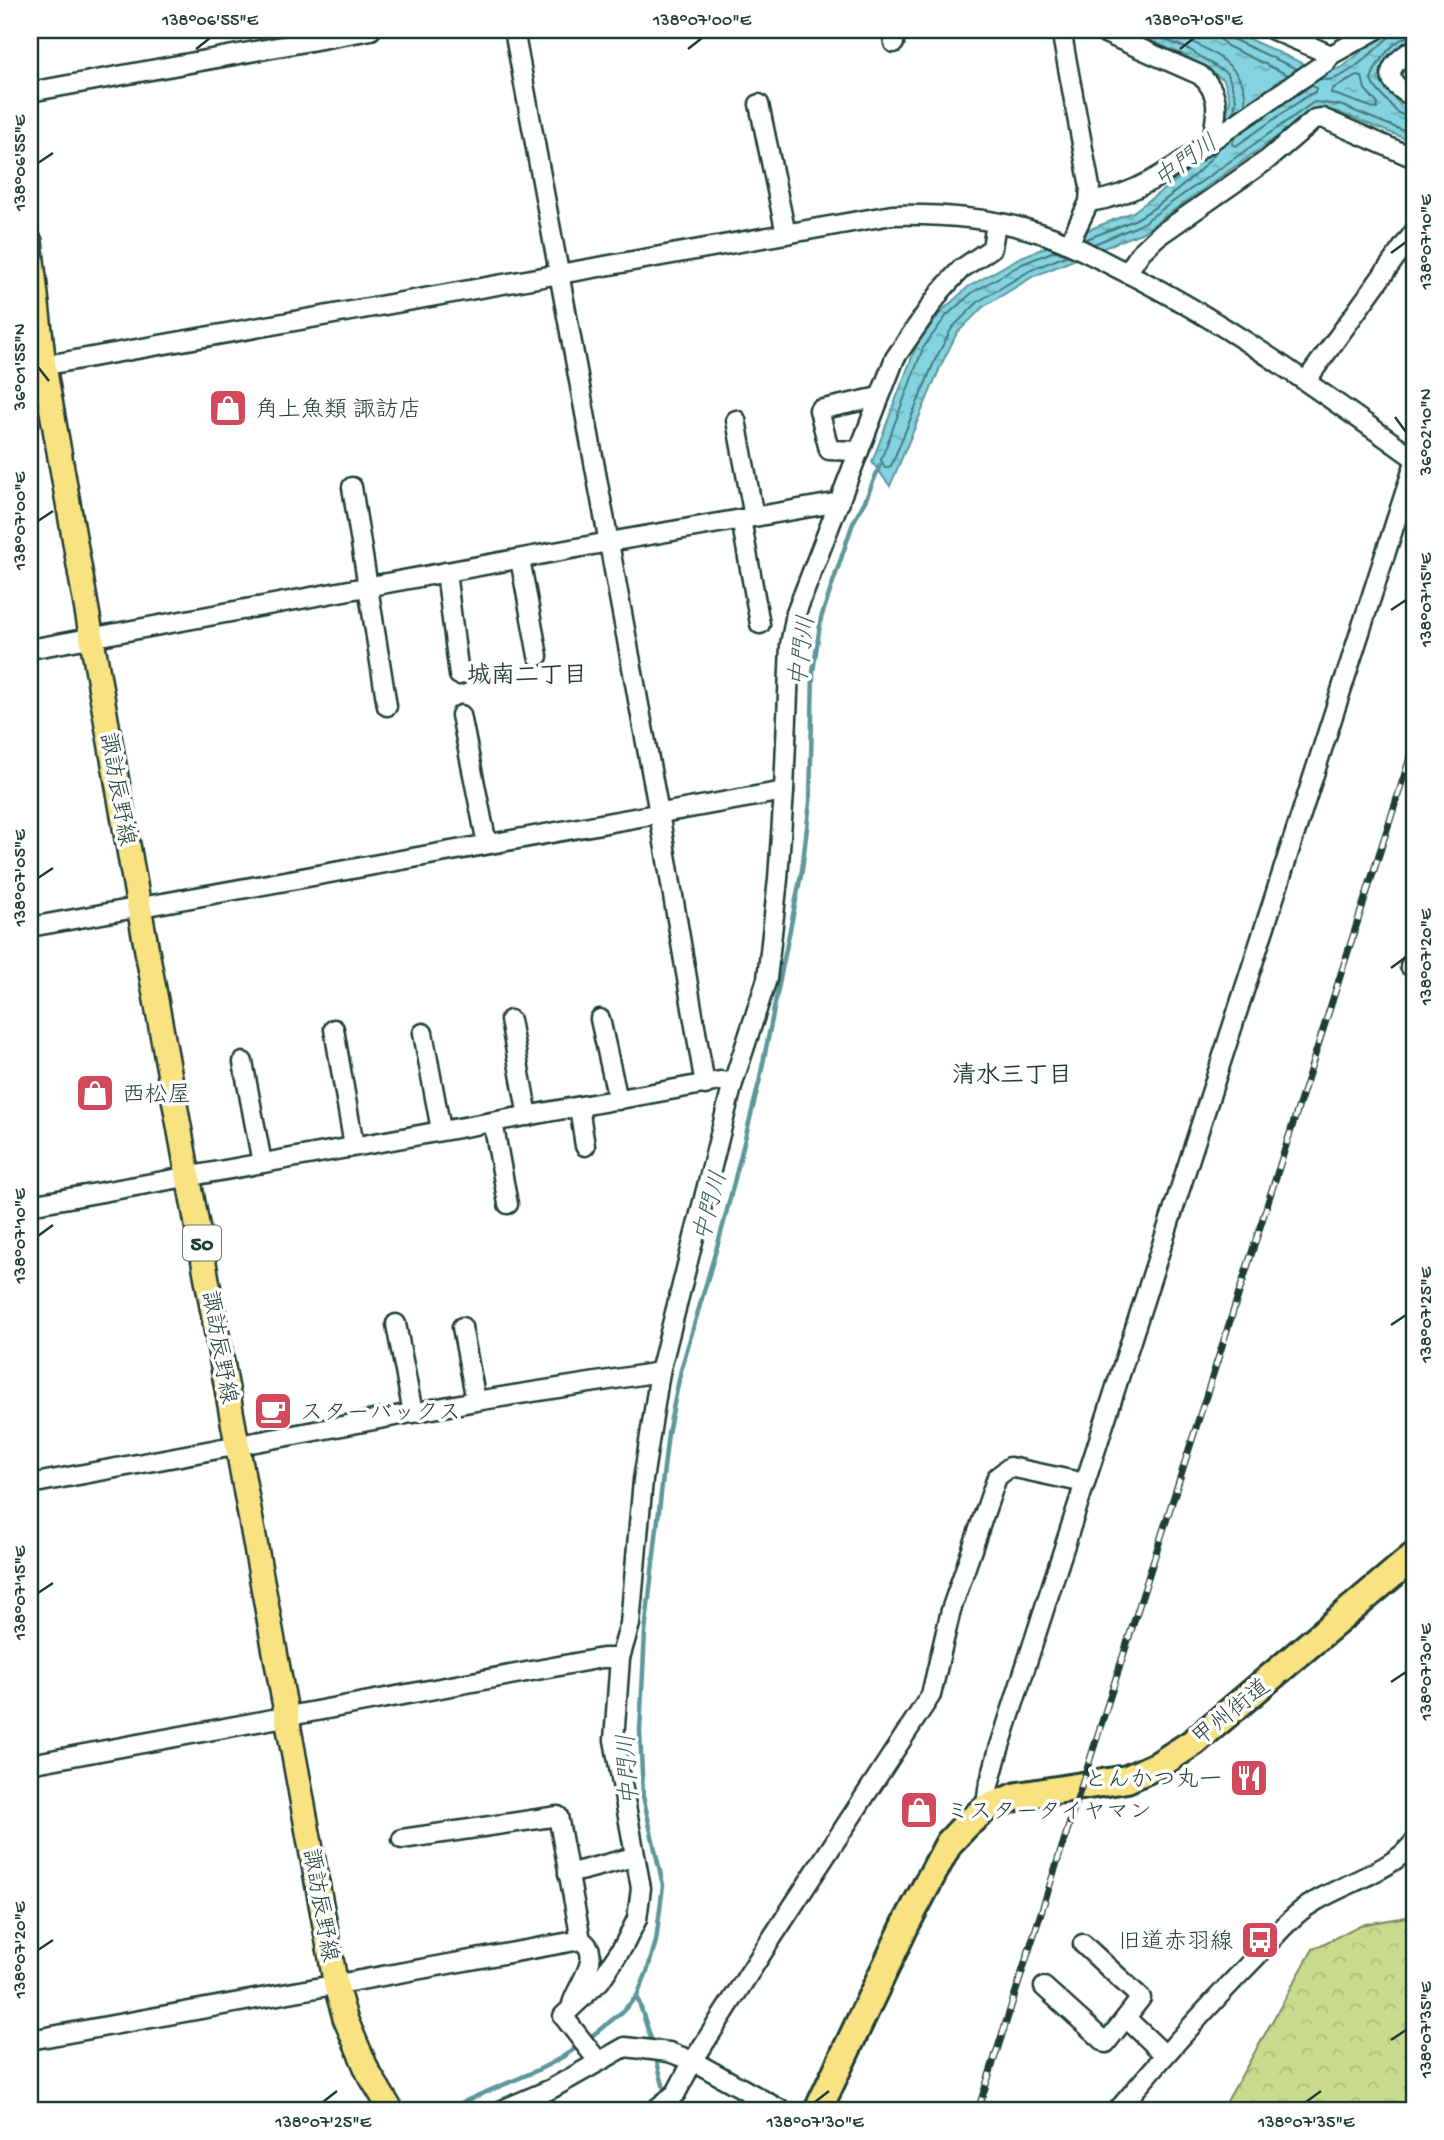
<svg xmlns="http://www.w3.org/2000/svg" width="1444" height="2140" font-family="'Gochi Hand','Klee One',sans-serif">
	<defs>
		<pattern id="forest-crowns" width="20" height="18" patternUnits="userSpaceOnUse" patternTransform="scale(1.75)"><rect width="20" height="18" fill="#c9d98d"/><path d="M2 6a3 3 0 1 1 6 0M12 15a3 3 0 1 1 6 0" fill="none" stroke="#acbb7a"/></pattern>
		<pattern id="water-ripples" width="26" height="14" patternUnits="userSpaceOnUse" patternTransform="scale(1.75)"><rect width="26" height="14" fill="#84d3e0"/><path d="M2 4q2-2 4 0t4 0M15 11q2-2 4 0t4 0" fill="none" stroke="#6bacb6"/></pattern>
	</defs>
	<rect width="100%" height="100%" fill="#fff"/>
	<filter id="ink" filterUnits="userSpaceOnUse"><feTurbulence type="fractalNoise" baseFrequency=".0143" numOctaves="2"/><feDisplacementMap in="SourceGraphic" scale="14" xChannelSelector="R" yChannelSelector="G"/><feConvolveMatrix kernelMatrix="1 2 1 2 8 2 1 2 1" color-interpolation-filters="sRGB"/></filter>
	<g filter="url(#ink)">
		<!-- forest -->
		<path fill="url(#forest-crowns)" stroke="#748b60" stroke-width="2" d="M1406,1917L1414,1919V2110H1222L1313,1949L1360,1925Z"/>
		<!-- water -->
		<path fill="url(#water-ripples)" stroke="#5c979b" stroke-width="2" d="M1127,30H1229L1326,74L1344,66L1387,30H1414V40C1398,52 1387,61 1378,79L1402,107L1414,113V142L1338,112L1316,109L1143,232L1034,276L983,307L957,333L942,363L890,486L872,462L917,344L942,311L968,287L1019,258L1133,212L1182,176L1205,156L1224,123L1230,100L1224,80L1186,56Z"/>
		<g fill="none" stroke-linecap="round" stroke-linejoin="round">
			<!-- shore -->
			<g stroke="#477979" stroke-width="2">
				<path d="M1144,30L1190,50L1228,74L1236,99L1234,112"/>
				<path d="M1166,30C1197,44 1250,63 1245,105"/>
				<path d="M1219,30L1221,40L1227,46L1288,75"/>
				<path d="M1228,30L1232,39L1297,69"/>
				<path d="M1414,35C1395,37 1377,61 1371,79L1373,85L1398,113L1414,119"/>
				<path d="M1357,76L1362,77L1365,89L1378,104L1377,109L1331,93L1332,89Z"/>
				<path d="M1320,79C1341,86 1373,51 1388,38L1390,30"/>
				<path d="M1234,138L1232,144L1236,146L1307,96L1315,92L1316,88L1311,85"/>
				<path d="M1084,240C1101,233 1120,227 1136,219C1157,208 1205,170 1217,150"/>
				<path d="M1094,244L1140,225L1314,102L1340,105L1414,135"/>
				<path d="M1057,250L1022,264L973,292L947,315L923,348L881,460L885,468L891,466L935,360L952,328L979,301L1031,270L1068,255"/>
			</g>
			<!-- stream -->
			<g stroke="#5c979b" stroke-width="4.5">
				<path d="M637,1996L653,2045"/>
				<path d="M588,2039L622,2012L637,1996L647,1972L656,1941L663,1885L643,1796L640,1731L645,1632L668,1433L681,1370L723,1226L759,1083L802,870L810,802L813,672L821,618L853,523L866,499L880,465"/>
				<path d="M655,2054L664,2089L662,2096"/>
				<path d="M448,2110C491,2086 542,2075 581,2044"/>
			</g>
			<defs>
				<g id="minor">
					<path d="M514,30L659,813L705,1085"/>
					<path d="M892,30L894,43"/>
					<path d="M1061,30L1090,187L1089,202L1069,244"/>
					<path d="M1098,30L1200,75C1222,94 1217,114 1212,140"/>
					<path d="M1273,30L1331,55"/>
					<path d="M1414,49C1386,66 1381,81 1414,97"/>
					<path d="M30,92L371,30"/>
					<path d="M759,104L786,234"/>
					<path d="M1089,202C1137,196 1176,166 1214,139C1251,113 1288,88 1326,62L1331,55L1376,30"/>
					<path d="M1127,273L1141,252L1158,236L1267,160L1315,119L1322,118L1414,158"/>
					<path d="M30,368L892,215C941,214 993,218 1040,233C1069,242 1095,257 1123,271C1226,322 1320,391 1414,458"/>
					<path d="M1306,381L1414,232"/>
					<path d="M736,420L754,517"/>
					<path d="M859,451L829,450L819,410L879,397"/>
					<path d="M352,487L387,706"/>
					<path d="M741,519L760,624"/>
					<path d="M520,559L538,656"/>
					<path d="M446,572L459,675"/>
					<path d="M30,649L609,542L840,502"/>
					<path d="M461,715L487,844"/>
					<path d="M30,927L784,791"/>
					<path d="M1414,960L1410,966L1414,969"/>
					<path d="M600,1019L618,1100"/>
					<path d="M510,1020L528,1116"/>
					<path d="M334,1029L354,1146"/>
					<path d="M423,1033L441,1130"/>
					<path d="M243,1062L262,1163"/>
					<path d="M579,1107L585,1146"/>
					<path d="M493,1122L508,1204"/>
					<path d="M30,1205L720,1081L733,1083"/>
					<path d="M396,1324L413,1413"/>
					<path d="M462,1327L476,1401"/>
					<path d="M30,1484L476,1401L660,1372"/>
					<path d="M30,1764L602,1658H620"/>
					<path d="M986,1808L988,1789L998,1752L1414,465"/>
					<path d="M402,1839L558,1816L581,1940C605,1955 577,1985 572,2004"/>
					<path d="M568,1874L634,1857"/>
					<path d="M1044,1987L1106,2043L1141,1998L1083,1944"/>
					<path d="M1126,2018L1165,2055"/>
					<path d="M30,2040L581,1940"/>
					<path d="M598,2061L563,2016L600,1981L624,1945L637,1919L641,1888L614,1740L620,1658L630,1624L643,1480L660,1372L733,1083L767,979L778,879L784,791L790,645L796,613L895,358L941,291L961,269L992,248L996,223"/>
					<path d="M502,2110L551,2089L625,2047L669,2052L693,2061L781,2110"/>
					<path d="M655,2110L676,2093L693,2061L766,1947L931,1695L951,1610L997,1477L1010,1467L1085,1483"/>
					<path d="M1118,2110C1162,2058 1207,2007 1255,1958C1268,1944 1281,1928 1296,1915C1327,1887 1390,1875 1414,1842"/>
				</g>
				<path id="major" d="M30,242L44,366L139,907L336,1986L345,2018L368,2072L391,2110"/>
				<path id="highway" d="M818,2110L906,1924L949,1843L967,1824L986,1808L1018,1796L1127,1779L1160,1764L1194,1742L1414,1556"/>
			</defs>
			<!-- minor casing -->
			<use href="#minor" stroke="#1f3d34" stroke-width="23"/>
			<!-- major casing -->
			<use href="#major" stroke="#1f3d34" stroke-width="28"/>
			<!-- highway casing -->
			<use href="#highway" stroke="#1f3d34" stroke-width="32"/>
			<!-- minor -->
			<use href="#minor" stroke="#fff" stroke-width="18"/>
			<!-- major -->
			<use href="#major" stroke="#f8e281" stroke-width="23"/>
			<!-- highway -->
			<use href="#highway" stroke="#f8e281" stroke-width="26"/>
			<defs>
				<path id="rail" d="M978,2110L1414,745"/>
			</defs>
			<!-- rail casing -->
			<use href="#rail" stroke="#1f3d34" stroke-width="7"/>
			<!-- rail -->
			<use href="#rail" stroke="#fff" stroke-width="4.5" stroke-dasharray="13" stroke-linecap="butt"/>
		</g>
	</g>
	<!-- ticks -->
	<path fill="none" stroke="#1f3d34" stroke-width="2.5" d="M196,49L210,38M688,49L702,38M1180,49L1194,38M38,163L53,153M1391,253L1406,242M38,367L49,381M1395,417L1406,432M38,521L53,511M1391,610L1406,600M38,878L53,868M1391,968L1406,957M38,1236L53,1225M1391,1325L1406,1315M38,1593L53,1583M1391,1682L1406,1672M38,1950L53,1940M1391,2040L1406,2030M323,2102L337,2091M815,2102L829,2091M1306,2102L1321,2091"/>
	<!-- icons -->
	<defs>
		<symbol id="shop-square" viewBox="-11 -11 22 22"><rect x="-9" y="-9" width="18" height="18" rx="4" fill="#d1495b" stroke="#fff"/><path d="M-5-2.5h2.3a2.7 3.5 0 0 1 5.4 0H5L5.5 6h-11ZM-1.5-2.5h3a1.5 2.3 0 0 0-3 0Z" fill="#fff"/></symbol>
		<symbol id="cafe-square" viewBox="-11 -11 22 22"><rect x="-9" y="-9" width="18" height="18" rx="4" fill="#d1495b" stroke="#fff"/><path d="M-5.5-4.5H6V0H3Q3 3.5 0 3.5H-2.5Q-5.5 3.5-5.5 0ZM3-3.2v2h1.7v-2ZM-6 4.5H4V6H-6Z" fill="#fff"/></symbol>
		<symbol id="restaurant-square" viewBox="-11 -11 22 22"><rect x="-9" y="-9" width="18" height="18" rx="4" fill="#d1495b" stroke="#fff"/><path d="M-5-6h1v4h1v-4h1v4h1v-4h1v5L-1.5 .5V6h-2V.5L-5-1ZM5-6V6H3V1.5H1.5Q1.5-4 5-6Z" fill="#fff"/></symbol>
		<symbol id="bus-square" viewBox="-11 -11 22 22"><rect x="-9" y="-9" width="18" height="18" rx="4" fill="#d1495b" stroke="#fff"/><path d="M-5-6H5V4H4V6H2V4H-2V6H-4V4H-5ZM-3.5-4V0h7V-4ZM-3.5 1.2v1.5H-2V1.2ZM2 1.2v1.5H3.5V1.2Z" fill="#fff"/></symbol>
	</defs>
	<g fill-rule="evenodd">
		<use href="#shop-square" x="206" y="386" width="44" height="44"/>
		<use href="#shop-square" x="73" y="1071" width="44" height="44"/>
		<use href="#cafe-square" x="251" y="1389" width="44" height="44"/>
		<use href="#restaurant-square" x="1227" y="1756" width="44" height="44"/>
		<use href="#shop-square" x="897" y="1788" width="44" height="44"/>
		<use href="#bus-square" x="1238" y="1918" width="44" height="44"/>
	</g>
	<g text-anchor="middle" stroke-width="7" stroke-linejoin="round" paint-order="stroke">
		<!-- shield labels -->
		<rect fill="#fff" stroke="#627771" stroke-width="2" x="183" y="1225.5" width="38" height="35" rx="5"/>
		<g font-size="21" font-weight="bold" fill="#1f3d34">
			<text x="202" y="1250">50</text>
		</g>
		<!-- poi labels -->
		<g font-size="23" fill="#1f3d34" stroke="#fff" text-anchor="start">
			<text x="255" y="416">角上魚類 諏訪店</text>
			<text x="122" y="1101">西松屋</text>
			<text x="300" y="1419">スターバックス</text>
			<text x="1222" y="1786" text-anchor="end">とんかつ丸一</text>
			<text x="946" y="1818">ミスタータイヤマン</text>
			<text x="1233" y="1948" text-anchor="end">旧道赤羽線</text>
		</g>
		<!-- street labels -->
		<g font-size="23" fill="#1f3d34" stroke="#fff">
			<text transform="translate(119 789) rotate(80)" y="8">諏訪辰野線</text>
			<text transform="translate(221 1347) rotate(80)" y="8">諏訪辰野線</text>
			<text transform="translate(1230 1711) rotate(-39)" y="8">甲州街道</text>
			<text transform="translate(322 1905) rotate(80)" y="8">諏訪辰野線</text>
		</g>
		<!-- water labels -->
		<g font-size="24" font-style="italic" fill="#38625f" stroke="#fff">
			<text transform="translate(1185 160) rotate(-36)" y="8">中門川</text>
			<text transform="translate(801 651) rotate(-83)" y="8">中門川</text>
			<text transform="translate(709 1206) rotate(-75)" y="8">中門川</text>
			<text transform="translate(627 1770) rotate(-93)" y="8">中門川</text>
		</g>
		<!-- neighbourhood labels -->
		<g font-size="24" font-weight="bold" fill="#1f3d34" stroke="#fff">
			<text x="527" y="682">城南二丁目</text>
			<text x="1012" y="1082">清水三丁目</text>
		</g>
	</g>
	<!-- margin -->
	<rect width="1444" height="2140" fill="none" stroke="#fff" stroke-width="77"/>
	<rect x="38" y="38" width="1368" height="2064" fill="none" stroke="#1f3d34" stroke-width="2.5"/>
	<g font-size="18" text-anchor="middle" fill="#1f3d34">
		<text x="210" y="25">138°06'55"E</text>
		<text x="702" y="25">138°07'00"E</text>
		<text x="1194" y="25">138°07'05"E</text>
		<text transform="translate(19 163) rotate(-90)" y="6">138°06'55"E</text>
		<text transform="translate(1425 242) rotate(-90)" y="6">138°07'10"E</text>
		<text transform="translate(19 367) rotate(-90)" y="6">36°01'55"N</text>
		<text transform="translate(1425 432) rotate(-90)" y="6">36°02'10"N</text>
		<text transform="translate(19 521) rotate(-90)" y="6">138°07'00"E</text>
		<text transform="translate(1425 600) rotate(-90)" y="6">138°07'15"E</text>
		<text transform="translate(19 878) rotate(-90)" y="6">138°07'05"E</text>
		<text transform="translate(1425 957) rotate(-90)" y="6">138°07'20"E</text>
		<text transform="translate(19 1236) rotate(-90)" y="6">138°07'10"E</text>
		<text transform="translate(1425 1315) rotate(-90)" y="6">138°07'25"E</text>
		<text transform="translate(19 1593) rotate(-90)" y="6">138°07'15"E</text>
		<text transform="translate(1425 1672) rotate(-90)" y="6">138°07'30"E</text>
		<text transform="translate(19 1950) rotate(-90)" y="6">138°07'20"E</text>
		<text transform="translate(1425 2030) rotate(-90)" y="6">138°07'35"E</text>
		<text x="323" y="2127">138°07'25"E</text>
		<text x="815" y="2127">138°07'30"E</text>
		<text x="1306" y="2127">138°07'35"E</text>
	</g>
</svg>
